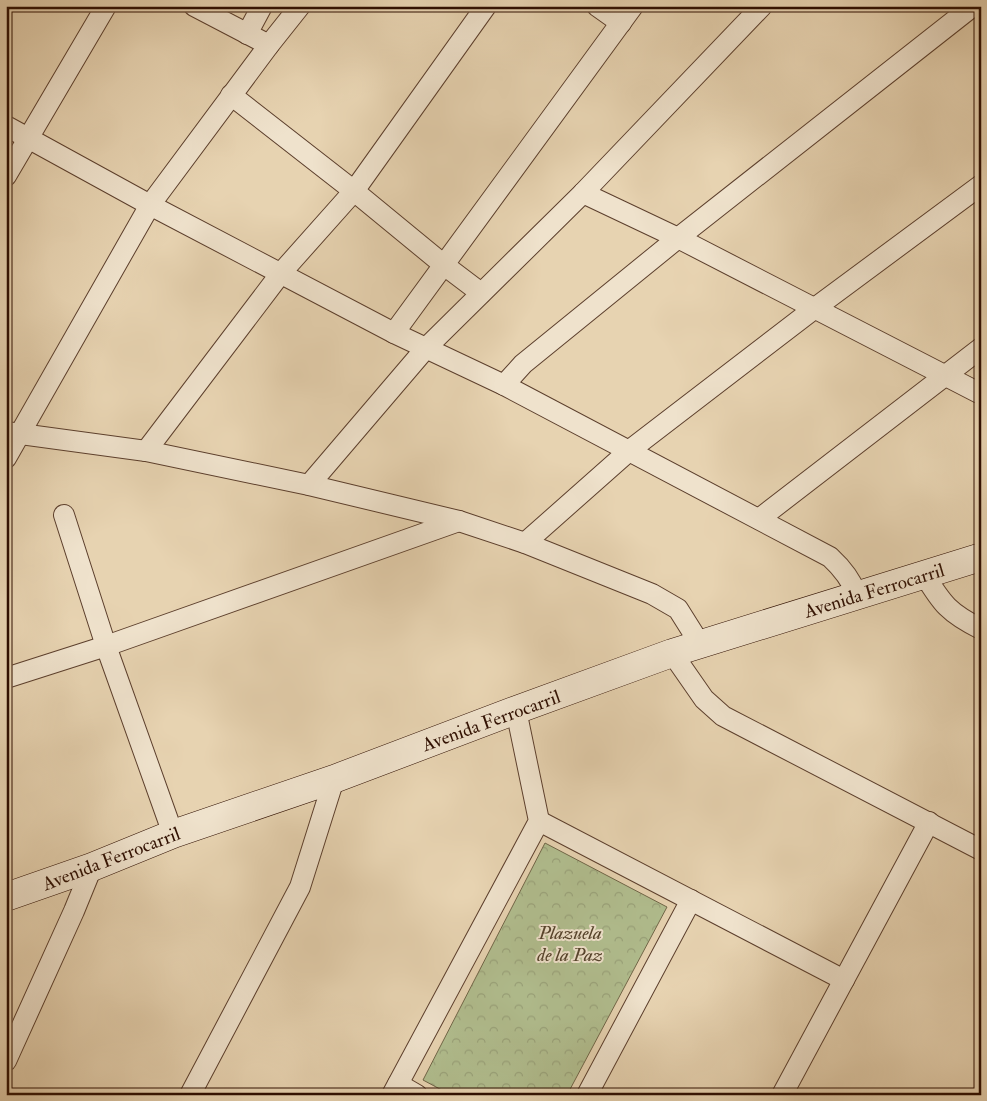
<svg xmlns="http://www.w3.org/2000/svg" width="987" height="1101" font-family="'IM FELL Double Pica',serif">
	<defs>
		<pattern id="forest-crowns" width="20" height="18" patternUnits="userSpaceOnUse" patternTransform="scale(1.25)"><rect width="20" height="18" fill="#b1be8f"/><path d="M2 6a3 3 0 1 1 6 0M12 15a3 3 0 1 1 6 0" fill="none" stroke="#99a27a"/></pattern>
	</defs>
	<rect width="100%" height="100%" fill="#e7d3b1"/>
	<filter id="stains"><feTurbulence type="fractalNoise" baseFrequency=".004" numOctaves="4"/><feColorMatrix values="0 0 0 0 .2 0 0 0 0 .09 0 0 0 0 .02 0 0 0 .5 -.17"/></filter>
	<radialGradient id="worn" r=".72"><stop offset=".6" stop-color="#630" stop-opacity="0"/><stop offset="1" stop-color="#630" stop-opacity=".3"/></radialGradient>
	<!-- forest -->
	<path fill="url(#forest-crowns)" stroke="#706648" d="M545,843L667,907L567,1095H451L423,1080Z"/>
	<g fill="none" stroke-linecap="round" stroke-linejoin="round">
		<defs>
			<g id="minor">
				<path d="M194,6L269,45"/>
				<path d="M597,6L621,23"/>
				<path d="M247,34L262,6"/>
				<path d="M231,95L354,191L444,265L481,293"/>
				<path d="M6,126L150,205L394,333L504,385L830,557C842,568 851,579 857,595"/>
				<path d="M6,176L106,6"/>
				<path d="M583,193L678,238L981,394"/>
				<path d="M394,333L633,6"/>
				<path d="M504,385L523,364L678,238L973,6"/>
				<path d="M6,432L146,451L309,485L459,521L525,543L652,594L678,609L700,644"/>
				<path d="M146,451L281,273L354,191L486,6"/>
				<path d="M6,458L150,205L269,45L300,6"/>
				<path d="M309,485L426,348L583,193L762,6"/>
				<path d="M64,515L106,646L173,834"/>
				<path d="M759,519L981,348"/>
				<path d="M525,543L630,450L815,308L981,185"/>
				<path d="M924,574C942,604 949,613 981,629"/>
				<path d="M672,653L704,699L723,716L981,850"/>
				<path d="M6,678L106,646L459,521"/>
				<path d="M539,821L844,980"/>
				<path d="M6,1061L74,911L92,867"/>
				<path d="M398,1084L417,1095"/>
				<path d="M190,1095L300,887L334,779"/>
				<path d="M392,1095L539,821L516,710"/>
				<path d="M587,1095L691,900"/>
				<path d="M782,1095L929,822"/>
			</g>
			<path id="secondary" d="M6,897L92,867L173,834L334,779L516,710L672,653L981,557"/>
		</defs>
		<!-- minor casing -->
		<use href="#minor" stroke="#5c3f2d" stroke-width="22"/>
		<!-- secondary casing -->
		<use href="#secondary" stroke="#2e0e01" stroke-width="29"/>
		<!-- minor -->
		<use href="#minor" stroke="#efe2cc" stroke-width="20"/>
		<!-- secondary -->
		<use href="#secondary" stroke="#efe2cc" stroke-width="28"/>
	</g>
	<g text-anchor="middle" stroke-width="4" stroke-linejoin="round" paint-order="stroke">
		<!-- street labels -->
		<g font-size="19" fill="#2e0e01" stroke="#efe2cc">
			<text transform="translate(874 590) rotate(-17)" y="7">Avenida Ferrocarril</text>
			<text transform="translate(491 720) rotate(-20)" y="7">Avenida Ferrocarril</text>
			<text transform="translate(111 858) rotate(-21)" y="7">Avenida Ferrocarril</text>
		</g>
		<!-- park labels -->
		<g font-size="19" font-style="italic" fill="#55432c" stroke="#efe2cc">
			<text x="570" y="939">Plazuela<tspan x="570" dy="22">de la Paz</tspan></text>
		</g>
	</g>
	<!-- margin -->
	<rect width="987" height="1101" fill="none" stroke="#e7d3b1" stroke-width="25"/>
	<rect x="8" y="8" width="972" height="1086" fill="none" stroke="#2e0e01" stroke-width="2.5"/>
	<rect x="12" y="12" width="962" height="1076" fill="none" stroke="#2e0e01"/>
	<rect width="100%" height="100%" filter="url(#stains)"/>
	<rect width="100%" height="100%" fill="url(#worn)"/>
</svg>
